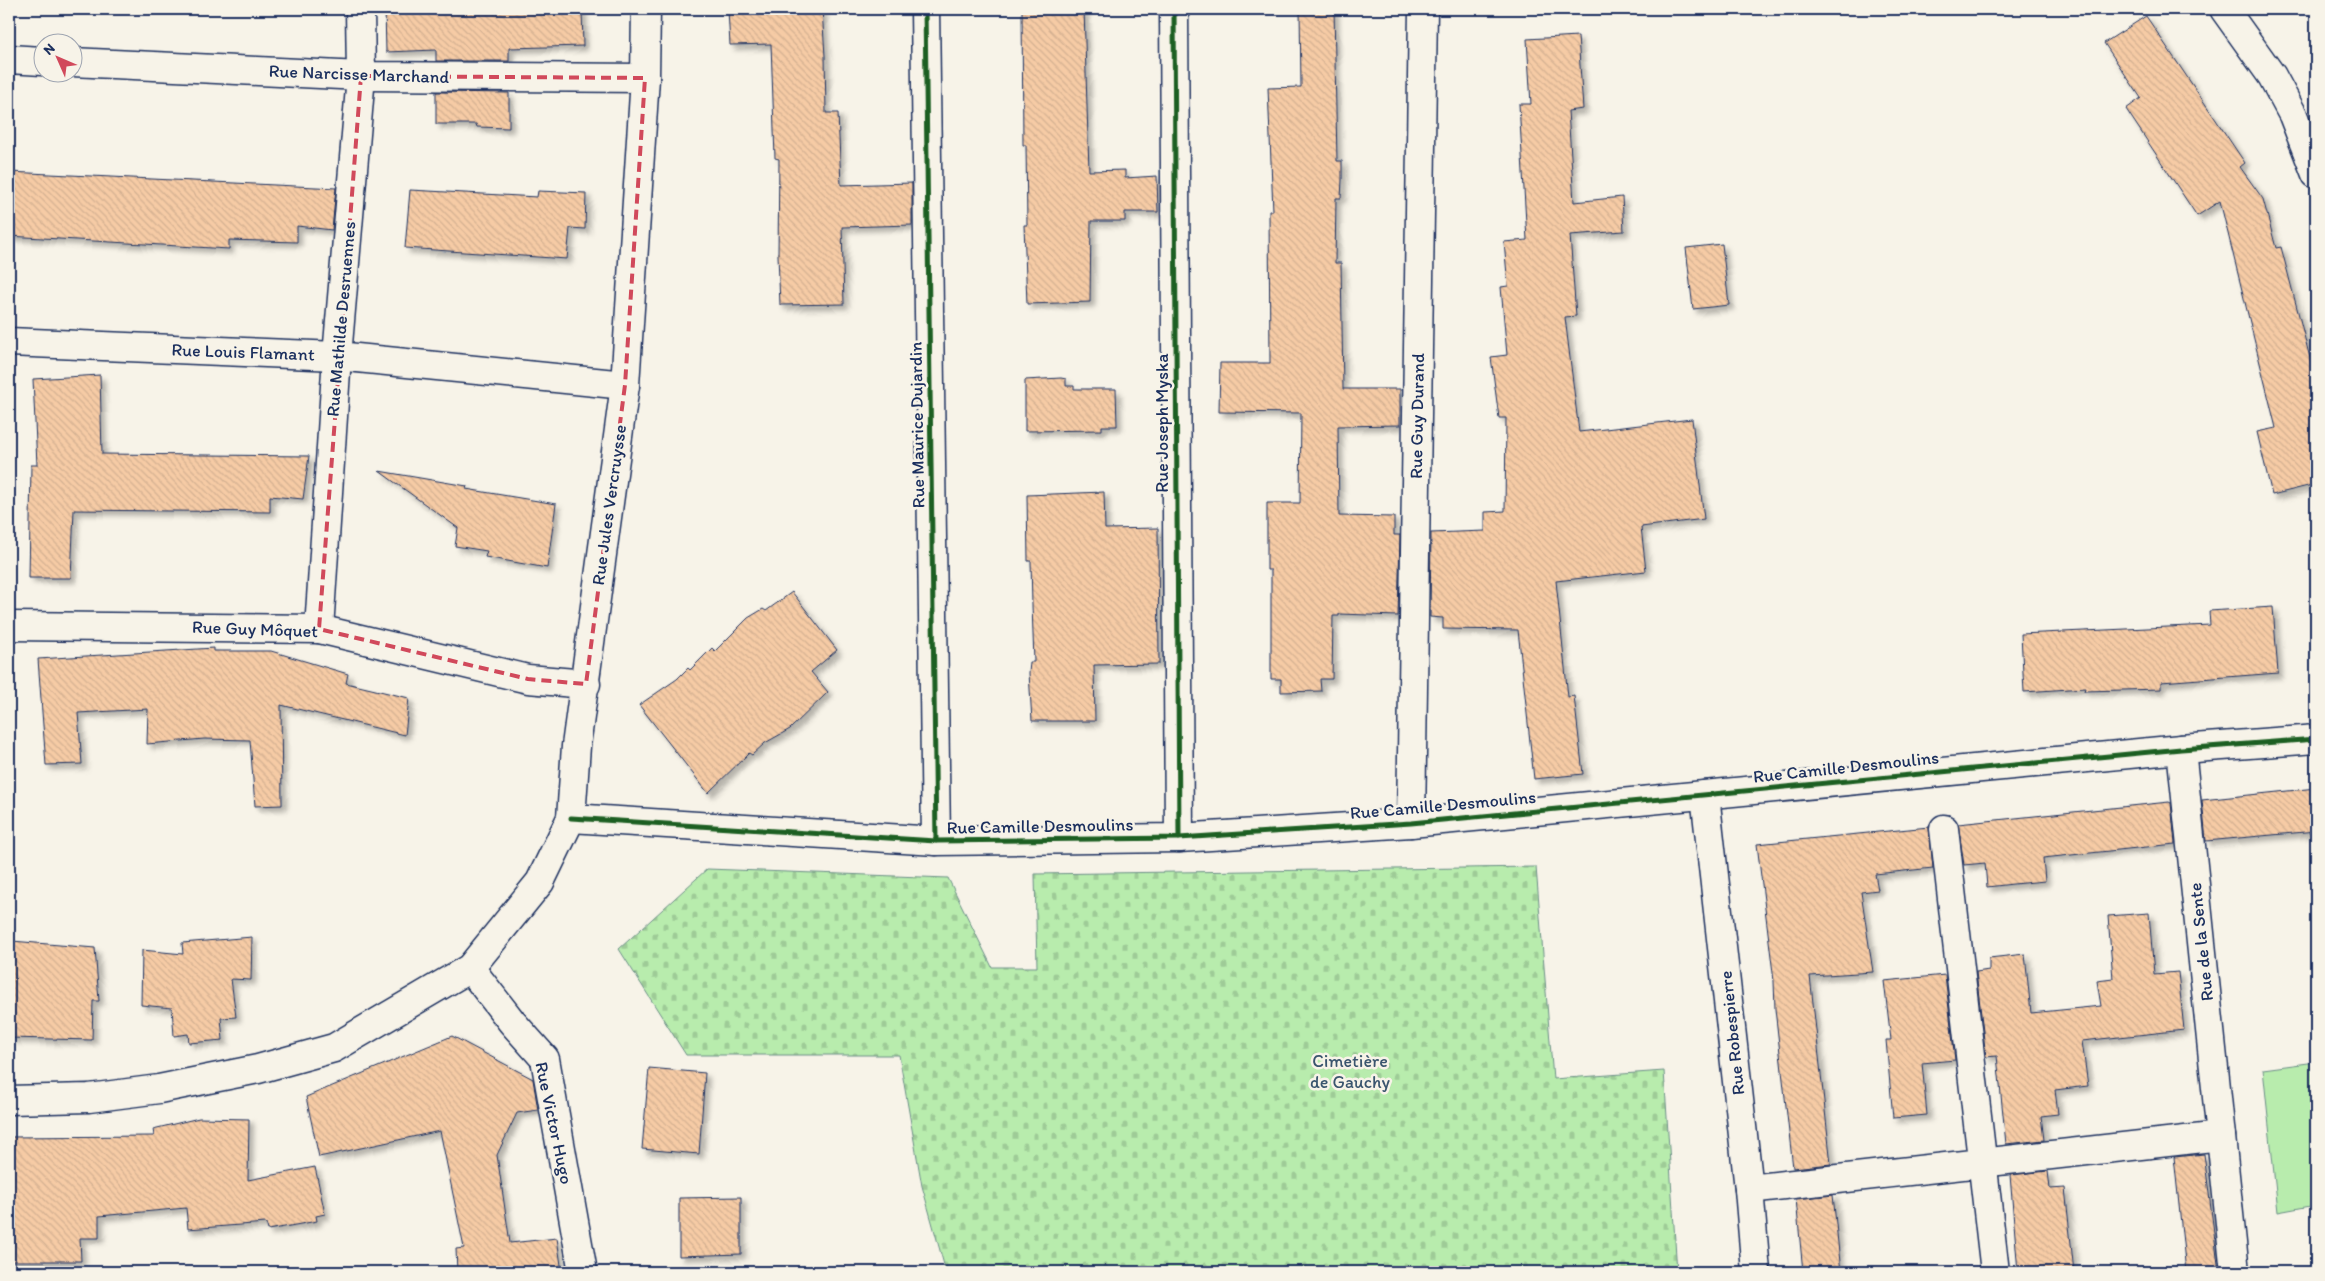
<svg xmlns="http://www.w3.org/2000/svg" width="2325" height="1281" font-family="Itim,sans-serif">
	<defs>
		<pattern id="cemetery-stones" width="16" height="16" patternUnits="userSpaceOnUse" patternTransform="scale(1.25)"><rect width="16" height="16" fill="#b8ecad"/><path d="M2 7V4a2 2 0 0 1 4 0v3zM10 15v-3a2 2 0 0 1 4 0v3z" fill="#9ecb97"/></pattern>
		<pattern id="building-back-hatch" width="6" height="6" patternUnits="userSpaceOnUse" patternTransform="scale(1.25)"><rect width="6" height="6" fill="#f6cba5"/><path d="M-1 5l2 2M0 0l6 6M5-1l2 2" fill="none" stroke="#d2af90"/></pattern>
		<filter id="shadow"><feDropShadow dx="4.5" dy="4.5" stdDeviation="2.5" flood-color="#0004"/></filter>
	</defs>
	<rect width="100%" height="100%" fill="#f7f3e8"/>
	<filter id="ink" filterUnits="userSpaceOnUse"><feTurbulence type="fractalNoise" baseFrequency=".02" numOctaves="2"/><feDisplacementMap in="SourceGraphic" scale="10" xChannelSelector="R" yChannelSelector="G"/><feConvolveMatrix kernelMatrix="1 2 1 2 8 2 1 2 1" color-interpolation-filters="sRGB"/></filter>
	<g filter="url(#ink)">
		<!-- cemetery -->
		<path fill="url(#cemetery-stones)" stroke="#6a8e86" d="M1536,867L1553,1079L1664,1071L1677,1272H946L922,1186L899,1055H686L619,949L707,869L948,878L992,967H1037L1035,874Z"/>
		<!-- pitch -->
		<path fill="#b8ecad" stroke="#6a8e86" d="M2316,1062V1205L2278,1212L2263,1069Z"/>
		<!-- building -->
		<g fill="url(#building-back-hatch)" stroke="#1b2f5e" filter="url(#shadow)">
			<path d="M385,9H582L583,46L509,48V61H436V50L386,52Z"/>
			<path d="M822,9L825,56L826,113H838L841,185L912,183V225L842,227L844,304L780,305L778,255L779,159L775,158L771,44L730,45L728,10Z"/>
			<path d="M1022,9H1084L1089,171L1125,170V178L1157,176L1158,212H1125V221H1091L1090,302L1027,304L1024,225H1027L1026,145H1023Z"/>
			<path d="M1300,9H1334L1337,161H1342V180L1341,198H1336L1335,263H1341L1343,389H1400V425L1338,426L1339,516L1394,517V535H1400L1398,616L1339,614V616H1333L1332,679H1320L1321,691L1281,692V679H1271V570H1267V503H1300L1301,413L1219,412L1220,363H1270L1269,211H1273L1268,88L1301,87Z"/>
			<path d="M2146,16L2245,163L2240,167L2263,199L2276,248L2281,247L2316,381V484L2272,495L2257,432L2276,428L2220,201L2197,216L2126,109L2141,98L2104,43Z"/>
			<path d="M1578,36L1583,109L1568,111L1574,202L1622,197L1624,231L1570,235L1576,316L1565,317L1579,432L1692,419L1704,519L1641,527L1646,571L1556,581L1568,697L1574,696L1583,774L1534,779L1518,630L1443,629V618L1430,617L1431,533L1485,531V512L1505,511L1506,418H1499L1491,357L1507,355L1501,287L1508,286L1504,242L1527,240L1519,104H1531L1527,39Z"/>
			<path d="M436,92L509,93V128L477,127L476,124H436Z"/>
			<path d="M9,172L336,188L332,230L297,226V242L229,240V249L9,236Z"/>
			<path d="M410,190L537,197L538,191L586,193L585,229L570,228L567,259L405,248Z"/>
			<path d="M1722,244L1729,305L1693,309L1686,248Z"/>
			<path d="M100,375L102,454L309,456L303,499L270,496V512L74,510L71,578H29L31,465H37L33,379Z"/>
			<path d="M1061,378L1066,379V386H1074V389H1116L1117,426H1102V430L1025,431V380Z"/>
			<path d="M379,471L467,486L466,489L556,504L547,568L485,557L487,551L455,546L458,528Z"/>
			<path d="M1104,492L1105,529L1158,528L1159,664L1094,665L1095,721H1032L1029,673L1030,662H1034L1032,605L1031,561H1028L1027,495Z"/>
			<path d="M792,592L837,650L811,672L828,692L790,729L765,743L752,755L749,753L708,793L639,705L677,679L688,668L690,670L712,648L715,651L748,618L763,609L766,611Z"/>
			<path d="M2273,607L2278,673L2161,682V689L2084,691L2085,688L2024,692L2021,634L2210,625L2209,611Z"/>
			<path d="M214,648V651H271L348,674L346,683L409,698L405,735L281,705L282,805L255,806L250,740L204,739L147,744L148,709L78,713L82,764L46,765L38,659Z"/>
			<path d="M2316,788V831L2206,841L2202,800Z"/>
			<path d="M2169,802L2171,803L2175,844L2043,858L2045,881L2013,884L1987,887L1985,863L1964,865L1958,824Z"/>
			<path d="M1929,827L1933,868L1875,874L1878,890L1861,892L1873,972L1810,976L1831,1164L1793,1168L1775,1009L1774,981L1757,844Z"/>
			<path d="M2149,913L2154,974L2178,972L2184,1030L2082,1041L2088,1086L2055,1090L2058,1114L2041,1116L2044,1140L2006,1144L1997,1056L1986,1057L1976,972L1989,970V958L2025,954L2031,1013L2101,1006L2097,981L2113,979L2108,916Z"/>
			<path d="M252,937L251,980L231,979L236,1017L221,1018L223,1040L189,1043L188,1034L174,1036L172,1008L141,1005L142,950L183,954L182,943Z"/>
			<path d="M12,941L95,948L99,1001H93L92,1040L9,1038Z"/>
			<path d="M1945,975L1955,1060L1922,1063L1927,1115L1893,1118L1886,1040H1891L1884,981Z"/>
			<path d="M452,1036L533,1079L538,1110L517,1113L497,1155L510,1243L557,1238L562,1272H457L456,1249L464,1248L440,1131L319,1157L306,1097Z"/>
			<path d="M649,1068L705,1073L699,1154L642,1149Z"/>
			<path d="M199,1118L249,1119L248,1180L315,1167L325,1214L316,1216L317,1221L268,1230L266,1223L188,1229L186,1208L99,1216V1238H80L81,1261H9V1137L154,1136L153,1129Z"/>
			<path d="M2204,1154L2219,1272H2186L2174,1157Z"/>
			<path d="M2048,1171L2050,1189L2065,1188L2074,1272H2018L2010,1175Z"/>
			<path d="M1833,1195L1841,1272H1803L1796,1199Z"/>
			<path d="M741,1197V1254L679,1256V1198Z"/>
		</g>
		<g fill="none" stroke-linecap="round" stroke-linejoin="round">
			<defs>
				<g id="street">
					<path d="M925,9L936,841"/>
					<path d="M1174,9L1179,838"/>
					<path d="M2224,9L2272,76L2293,115L2316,174"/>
					<path d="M9,59L42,61"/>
					<path d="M72,62L361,76L645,78"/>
					<path d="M9,342L337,356L625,385"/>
					<path d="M9,626L319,629L528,679L586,684"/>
					<path d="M319,629L337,356L361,76L360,9"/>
					<path d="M2181,749L2235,1272"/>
					<path d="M1705,795L1749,1189L1756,1272"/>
					<path d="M571,818L936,841L1179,838L1411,823L2181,749L2316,739"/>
					<path d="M1411,823L1423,9"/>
					<path d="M1944,829L1995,1272"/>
					<path d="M1749,1189L2221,1136"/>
				</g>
				<g id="secondary">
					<path d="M470,968L512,1022L545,1059L583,1272"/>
					<path d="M9,1100L89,1098L159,1089L258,1069L334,1048L470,968L540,882L571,818L576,746L625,385L645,78L646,9"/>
				</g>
			</defs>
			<!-- street casing -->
			<use href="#street" stroke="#1b2f5e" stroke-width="31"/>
			<!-- secondary casing -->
			<use href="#secondary" stroke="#1b2f5e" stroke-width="31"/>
			<!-- street -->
			<use href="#street" stroke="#f7f3e8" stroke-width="28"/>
			<!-- secondary -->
			<use href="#secondary" stroke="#f7f3e8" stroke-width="28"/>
			<defs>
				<g id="cycleway">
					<path d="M925,9L936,841"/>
					<path d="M1174,9L1179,838"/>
					<path d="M571,818L936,841L1179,838L1411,823L2181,749L2316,739"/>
				</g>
			</defs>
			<!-- cycleway casing -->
			<use href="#cycleway" stroke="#f7f3e8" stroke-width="8"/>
			<!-- cycleway -->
			<use href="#cycleway" stroke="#1b5e20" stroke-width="5"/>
		</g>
	</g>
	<!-- marked area -->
	<path fill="none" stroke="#d1495b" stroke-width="4" stroke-dasharray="10 6" stroke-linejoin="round" d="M361,76L645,78L625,385L586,684L528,679L319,629Z"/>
	<g text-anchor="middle" stroke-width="5" stroke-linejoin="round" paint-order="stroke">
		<!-- street labels -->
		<g font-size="18" fill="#1b2f5e" stroke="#f7f3e8">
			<text transform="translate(359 74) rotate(2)" y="6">Rue Narcisse Marchand</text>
			<text transform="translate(341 319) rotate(-85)" y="6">Rue Mathilde Desruennes</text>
			<text transform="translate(243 352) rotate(2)" y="6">Rue Louis Flamant</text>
			<text transform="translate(1417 416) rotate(-89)" y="6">Rue Guy Durand</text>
			<text transform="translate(1162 423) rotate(-90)" y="6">Rue Joseph Myska</text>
			<text transform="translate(917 425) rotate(-91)" y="6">Rue Maurice Dujardin</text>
			<text transform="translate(609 505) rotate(-82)" y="6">Rue Jules Vercruysse</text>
			<text transform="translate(255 629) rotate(2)" y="6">Rue Guy Môquet</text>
			<text transform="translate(1846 767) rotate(-6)" y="6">Rue Camille Desmoulins</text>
			<text transform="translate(1443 805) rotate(-5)" y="6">Rue Camille Desmoulins</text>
			<text transform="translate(1040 826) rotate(-1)" y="6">Rue Camille Desmoulins</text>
			<text transform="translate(2201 942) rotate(-96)" y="6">Rue de la Sente</text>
			<text transform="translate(1732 1033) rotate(-96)" y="6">Rue Robespierre</text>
			<text transform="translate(554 1123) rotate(78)" y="6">Rue Victor Hugo</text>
		</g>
		<!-- park labels -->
		<g font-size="18" fill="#3a556e" stroke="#f7f3e8">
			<text x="1350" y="1067">Cimetière<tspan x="1350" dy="21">de Gauchy</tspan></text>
		</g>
	</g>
	<!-- margin -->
	<rect width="2325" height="1281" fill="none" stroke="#f7f3e8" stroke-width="30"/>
	<rect x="15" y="15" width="2295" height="1251" fill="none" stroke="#1b2f5e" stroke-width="2" filter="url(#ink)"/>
	<!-- north arrow -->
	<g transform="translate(58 58) rotate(315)"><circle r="24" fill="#f7f3e8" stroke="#9fa5b1"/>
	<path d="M0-4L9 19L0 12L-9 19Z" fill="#d1495b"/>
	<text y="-8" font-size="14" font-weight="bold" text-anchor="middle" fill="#1b2f5e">N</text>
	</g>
</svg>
